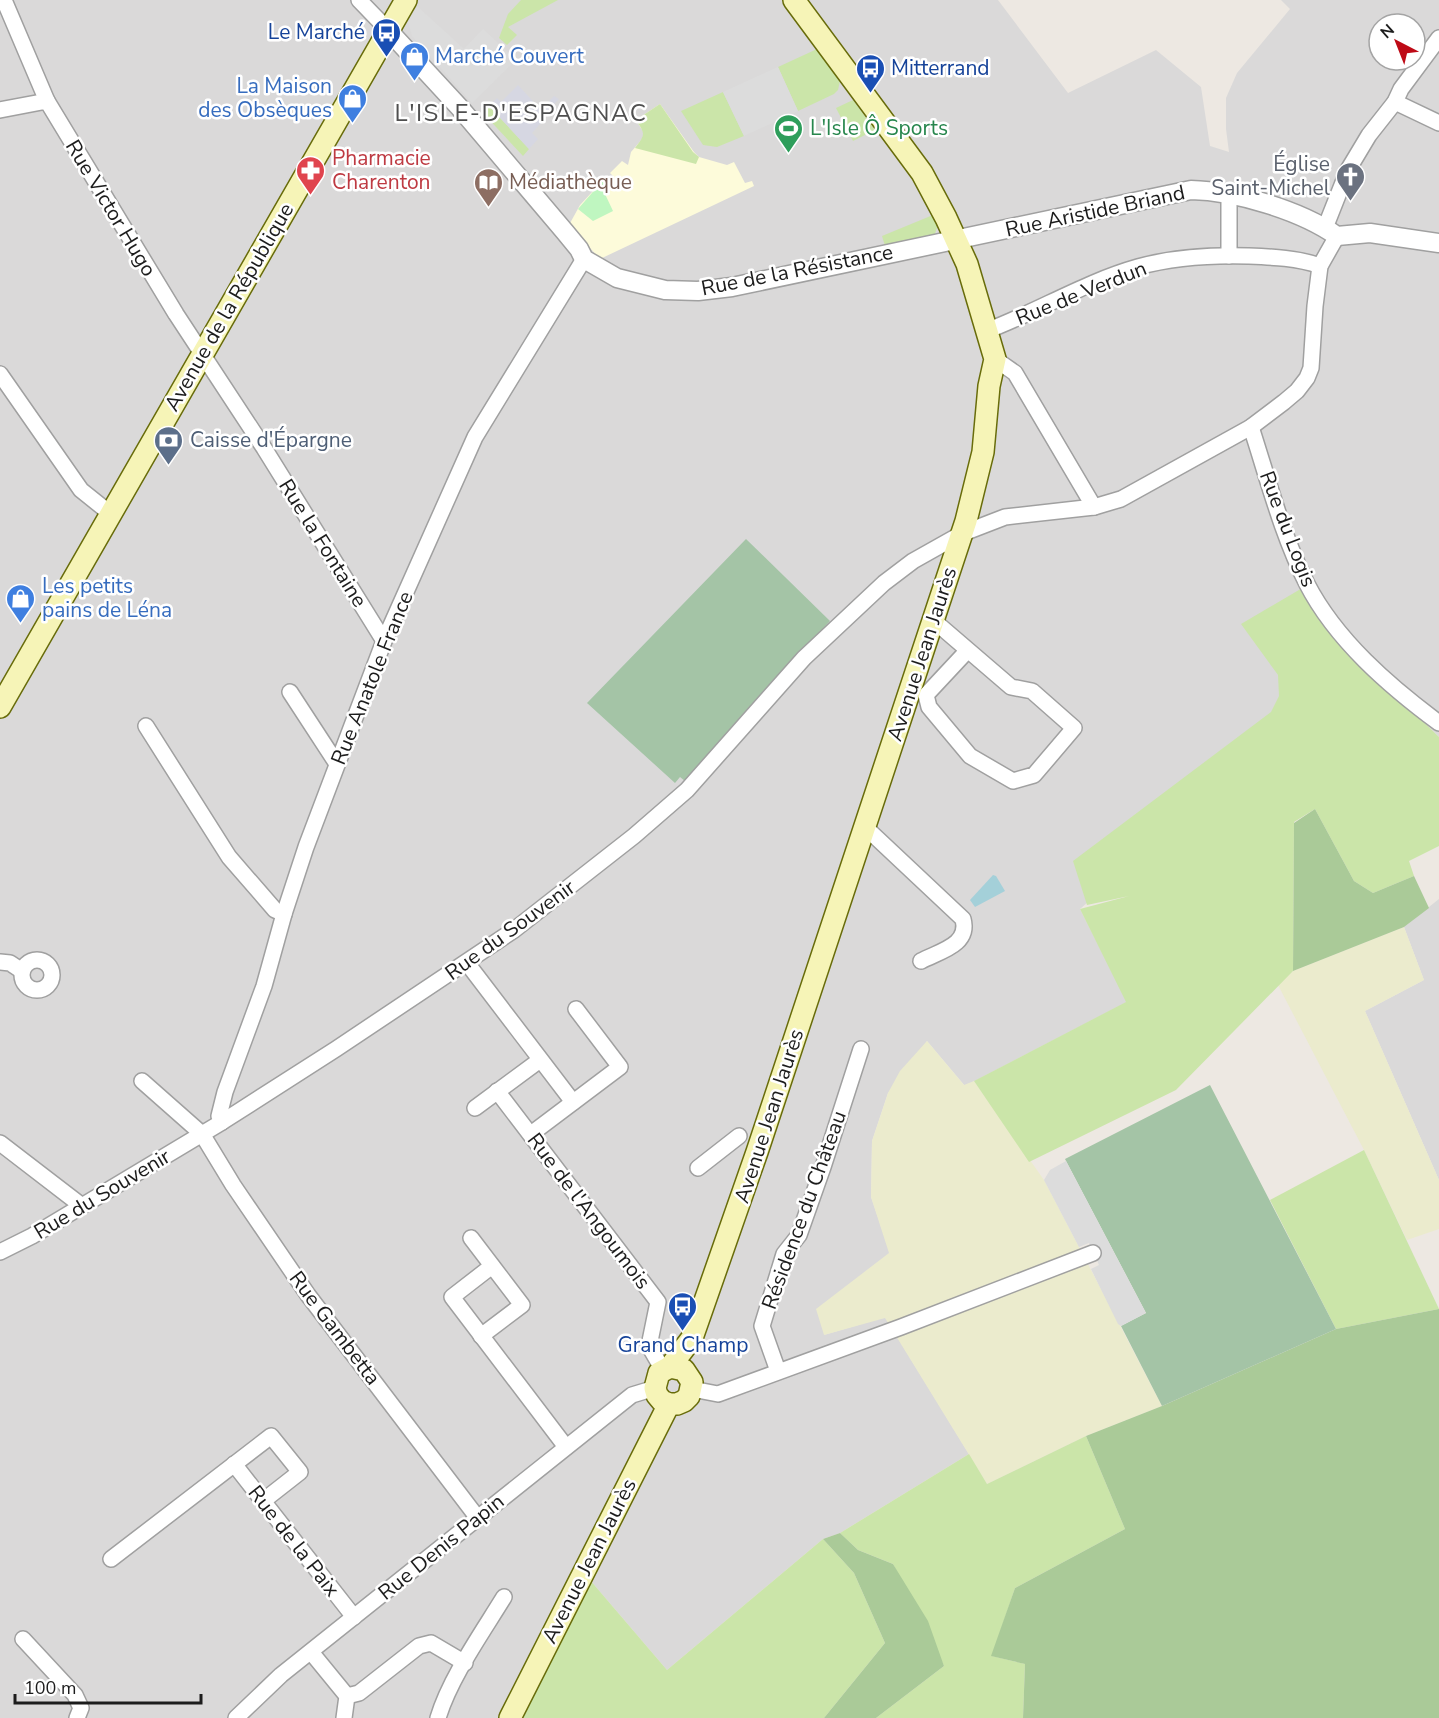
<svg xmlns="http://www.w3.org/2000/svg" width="1439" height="1718" font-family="'Nunito Sans',sans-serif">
	<rect width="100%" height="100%" fill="#ede8e2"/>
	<!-- residential -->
	<g fill="#dad9d9" fill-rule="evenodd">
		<path d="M0,0H998L1068,93L1156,50L1201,87L1210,146L1229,152L1226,129V98L1237,73L1290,9L1281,0H1439V737L1392,691L1359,664L1080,909L1127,1002L965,1086L927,1041L888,1093L872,1141L871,1197L890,1253L824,1335L885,1317L969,1454L840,1533L823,1539L667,1670L590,1580L523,1718H0ZM1379,24H1415V60H1379Z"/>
		<path d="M1439,899V1180L1365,1011L1424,980L1404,927Z"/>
	</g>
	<!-- education -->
	<path fill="#fdfbda" d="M660,104L694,152L699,157L727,165L734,162L745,183L752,181L754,186L600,259L569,225L580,205L605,178L614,177L610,173L622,161L628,165L631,152L643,138L644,133L636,120Z"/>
	<!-- farmland -->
	<g fill="#ebebcd">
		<path d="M1404,927L1424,980L1365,1011L1439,1180V1229L1407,1240L1364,1150L1278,985L1293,971Z"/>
		<path d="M927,1041L964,1085L974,1081L1044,1180L1162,1406L1086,1436L987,1484L885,1318L824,1335L816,1309L889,1253L871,1197L872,1141L888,1093L900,1071Z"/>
	</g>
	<!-- grass -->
	<g fill="#cbe5a9">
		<path d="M521,0H558L508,27L517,35L507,45L499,38L508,14Z"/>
		<path d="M817,49L840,81L838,90L834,94L798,111L778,67Z"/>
		<path d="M723,92L744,136L717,147L703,145L681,111Z"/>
		<path d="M853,100L875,130L853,141L836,108Z"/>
		<path d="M660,104L693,152L699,157L696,164L635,148C646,134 645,134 636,120Z"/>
		<path d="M489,106L529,149L523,156L483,113Z"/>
		<path d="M933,215L938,224L935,234L885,246L882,236Z"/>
		<path d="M1304,587L1392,691L1439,737V846L1409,861L1414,876L1373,893L1354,881L1315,809L1294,822L1293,971L1176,1090L1029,1162L974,1081L1126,1002L1080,909L1129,896L1087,905L1073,861L1271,712L1279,696L1278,675L1241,624Z"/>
		<path d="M1364,1150L1439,1309L1336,1329L1270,1200Z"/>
		<path d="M1086,1436L1125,1529L1015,1588L992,1656L1025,1664L1023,1718H876L944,1666L893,1564L858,1550L840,1533L969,1454L987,1484Z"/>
		<path d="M823,1539L854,1573L885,1643L824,1718H523L590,1580L667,1670Z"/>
	</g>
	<!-- forest -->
	<g fill="#aaca98">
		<path d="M1315,809L1354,881L1373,893L1414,876L1429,908L1404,927L1293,971L1294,823Z"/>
		<path d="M1439,1309V1718H1023L1025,1664L991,1656L1015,1588L1125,1529L1086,1436L1162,1406L1336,1329Z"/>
		<path d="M840,1533L858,1550L893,1564L928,1621L944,1666L876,1718H824L885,1643L854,1573L823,1539Z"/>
	</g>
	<!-- cemetery -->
	<g fill="#a4c4a6">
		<path d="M746,539L830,621L685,781L680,777L675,783L587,703Z"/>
		<path d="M1210,1085L1336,1329L1162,1406L1121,1326L1146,1313L1065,1159Z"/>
	</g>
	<!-- park -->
	<path fill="#bff6c0" d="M609,177L605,194L613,211L593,221L578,209L605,178Z"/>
	<!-- parking -->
	<g fill="#dcdcdc">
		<path d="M417,6L464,49L483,29L516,60L472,103L412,36L408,22Z"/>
		<path d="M778,67L798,111L744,136L723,92Z"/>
		<path d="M1066,1161L1146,1313L1121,1326L1118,1324L1091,1269L1099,1265L1089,1243L1079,1247L1044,1180L1050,1170Z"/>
	</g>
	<!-- plaza -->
	<path fill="#d6d7e2" d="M518,85L541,110L554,96L559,99L539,120L541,123L532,133L538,139L529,149L489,106L497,98L501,102Z"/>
	<!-- water -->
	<path fill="#a4d0d9" d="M993,875L996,876L1005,891L975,907L970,900Z"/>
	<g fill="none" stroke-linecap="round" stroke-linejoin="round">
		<defs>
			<g id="minor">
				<path d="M4,0L47,101"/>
				<path d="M359,0L388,30"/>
				<path d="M1395,102L1439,123"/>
				<path d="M0,110L47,101L176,314L264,448L384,641"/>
				<path d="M1325,228L1348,170L1369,135L1395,102L1401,89L1439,38"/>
				<path d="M1229,256V193"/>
				<path d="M986,331C1037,312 1085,282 1138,267C1174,257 1211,255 1248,256C1272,257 1298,258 1320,266"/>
				<path d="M995,359L1015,373L1094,507"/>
				<path d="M0,374L81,490L111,514"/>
				<path d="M1251,427C1268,479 1282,535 1307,584C1336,640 1389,686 1439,723"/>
				<path d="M933,620L1011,687L1032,691L1074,728L1034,775L1013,781L970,756L929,707L926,695L968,650"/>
				<path d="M290,692L337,764"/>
				<path d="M146,726L229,857L275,910L284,914"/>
				<path d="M864,826L963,919C970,945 940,951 921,961"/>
				<circle cx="37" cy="975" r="15"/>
				<path d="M0,962L10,963L22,971"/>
				<path d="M467,963L573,1102"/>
				<path d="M142,1081L202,1134L233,1185L308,1295L477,1517"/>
				<path d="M497,1091L658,1302L649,1346L663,1370"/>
				<path d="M475,1108L540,1060"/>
				<path d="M222,1122L219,1116L225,1092L264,986L284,914L306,847L384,641L475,437L584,259"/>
				<path d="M531,1134L620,1067L576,1009"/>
				<path d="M0,1143L82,1206"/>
				<path d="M698,1168L739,1136"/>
				<path d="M471,1238L522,1305L481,1336"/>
				<path d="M0,1252L32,1236L222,1122L336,1049L514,930L634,836L687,790L804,658L884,583L913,561L961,534L1005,517L1094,507L1121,499L1251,427L1284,402L1297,391L1307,378L1311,368L1315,306L1320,266L1337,236"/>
				<path d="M492,1266L452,1297L566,1447"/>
				<path d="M778,1371L762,1326L784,1254L799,1235L823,1167L861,1049"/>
				<path d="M692,1389L718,1394L901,1327L1093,1253"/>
				<path d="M234,1464L354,1617"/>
				<path d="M111,1559L271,1436L300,1472L263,1501"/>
				<path d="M23,1639L75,1695L81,1708L77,1718"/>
				<path d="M311,1652L347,1696L344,1718"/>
				<path d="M347,1696L359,1693L419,1646L431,1643L465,1663"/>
				<path d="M236,1718L281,1675L632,1395L655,1388"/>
				<path d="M438,1718C450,1678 482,1633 504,1597"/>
			</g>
			<path id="tertiary" d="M388,30L460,108L565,232L579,249L584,259L617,278L665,290L698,291L732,287L1191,190C1235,191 1300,210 1337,236L1370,233L1439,243"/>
			<g id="secondary">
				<path d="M0,707L406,0"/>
				<path d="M670,1367L684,1370L692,1382L689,1396L684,1401L677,1404H669L662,1401L657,1395L655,1388L659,1373L670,1367L692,1338L757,1152L966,521L983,452L989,386L995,359L967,264L946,218L922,173L794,0"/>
				<path d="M510,1718L669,1404"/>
			</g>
		</defs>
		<!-- minor casing -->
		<use href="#minor" stroke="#a0a0a0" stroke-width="18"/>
		<!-- tertiary casing -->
		<use href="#tertiary" stroke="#a0a0a0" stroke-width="21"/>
		<!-- secondary casing -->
		<use href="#secondary" stroke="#686c0a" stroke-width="24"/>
		<!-- minor -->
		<use href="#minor" stroke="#fff" stroke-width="15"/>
		<!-- tertiary -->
		<use href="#tertiary" stroke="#fff" stroke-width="18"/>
		<!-- secondary -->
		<use href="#secondary" stroke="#f6f4b7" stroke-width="21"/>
	</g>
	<!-- icons -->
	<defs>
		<symbol id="bus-pin" viewBox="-11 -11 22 30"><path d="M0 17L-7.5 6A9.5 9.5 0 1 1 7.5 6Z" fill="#1a4fb4" stroke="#fff"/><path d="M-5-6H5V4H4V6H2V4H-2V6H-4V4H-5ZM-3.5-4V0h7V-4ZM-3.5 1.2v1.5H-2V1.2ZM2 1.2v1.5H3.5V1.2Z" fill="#fff"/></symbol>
		<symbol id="shop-pin" viewBox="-11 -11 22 30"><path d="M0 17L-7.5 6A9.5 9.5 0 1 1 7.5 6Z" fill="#3f7fe0" stroke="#fff"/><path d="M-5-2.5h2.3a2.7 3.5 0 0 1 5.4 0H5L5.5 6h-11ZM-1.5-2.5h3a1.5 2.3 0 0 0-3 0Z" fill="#fff"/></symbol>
		<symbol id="stadium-pin" viewBox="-11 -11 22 30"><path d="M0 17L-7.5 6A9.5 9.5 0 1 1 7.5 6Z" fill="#2e9e5b" stroke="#fff"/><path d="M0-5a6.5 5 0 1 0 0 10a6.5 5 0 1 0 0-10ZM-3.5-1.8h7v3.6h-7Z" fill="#fff"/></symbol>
		<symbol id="pharmacy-pin" viewBox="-11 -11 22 30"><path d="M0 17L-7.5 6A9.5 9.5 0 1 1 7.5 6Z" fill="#e0444e" stroke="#fff"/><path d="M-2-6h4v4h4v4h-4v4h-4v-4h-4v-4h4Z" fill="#fff"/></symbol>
		<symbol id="church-pin" viewBox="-11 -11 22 30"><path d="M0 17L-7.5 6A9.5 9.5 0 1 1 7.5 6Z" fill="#6b7280" stroke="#fff"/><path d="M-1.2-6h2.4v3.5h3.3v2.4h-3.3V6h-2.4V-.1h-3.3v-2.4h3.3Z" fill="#fff"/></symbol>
		<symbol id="library-pin" viewBox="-11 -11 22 30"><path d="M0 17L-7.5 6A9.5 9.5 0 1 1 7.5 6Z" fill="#8d6e63" stroke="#fff"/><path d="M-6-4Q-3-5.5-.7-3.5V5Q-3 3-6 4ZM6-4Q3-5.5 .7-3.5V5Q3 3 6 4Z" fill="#fff"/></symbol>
		<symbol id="bank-pin" viewBox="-11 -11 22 30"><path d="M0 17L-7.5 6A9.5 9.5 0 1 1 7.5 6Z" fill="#5c6f8a" stroke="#fff"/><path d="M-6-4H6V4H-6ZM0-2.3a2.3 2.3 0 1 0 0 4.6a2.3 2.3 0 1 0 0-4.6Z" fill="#fff"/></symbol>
	</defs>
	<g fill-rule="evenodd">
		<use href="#bus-pin" x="370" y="16" width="33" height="45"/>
		<use href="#shop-pin" x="398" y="40" width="33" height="45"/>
		<use href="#bus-pin" x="854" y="52" width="33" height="45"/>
		<use href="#shop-pin" x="336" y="82" width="33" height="45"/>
		<use href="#stadium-pin" x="772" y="112" width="33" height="45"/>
		<use href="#pharmacy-pin" x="294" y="154" width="33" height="45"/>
		<use href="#church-pin" x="1334" y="160" width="33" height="45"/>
		<use href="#library-pin" x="472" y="166" width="33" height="45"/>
		<use href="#bank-pin" x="152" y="424" width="33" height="45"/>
		<use href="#shop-pin" x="4" y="582" width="33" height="45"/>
		<use href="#bus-pin" x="666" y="1290" width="33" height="45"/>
	</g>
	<g text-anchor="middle" stroke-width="5" stroke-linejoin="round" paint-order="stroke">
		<!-- transit labels -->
		<g font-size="21" fill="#164399" stroke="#fff" text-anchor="end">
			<text x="365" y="39">Le Marché</text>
			<text x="891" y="75" text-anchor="start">Mitterrand</text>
			<text x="683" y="1352" text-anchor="middle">Grand Champ</text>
		</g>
		<!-- shop labels -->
		<g font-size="21" fill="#366cbe" stroke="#fff" text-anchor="start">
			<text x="435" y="63">Marché Couvert</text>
			<text x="332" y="93" text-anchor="end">La Maison<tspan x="332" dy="24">des Obsèques</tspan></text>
			<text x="42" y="593">Les petits<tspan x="42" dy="24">pains de Léna</tspan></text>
		</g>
		<!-- leisure labels -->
		<g font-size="21" fill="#27864d" stroke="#fff" text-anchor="start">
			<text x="810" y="135">L'Isle Ô Sports</text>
		</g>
		<!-- health labels -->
		<g font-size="21" fill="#be3a42" stroke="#fff" text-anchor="start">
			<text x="332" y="165">Pharmacie<tspan x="332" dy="24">Charenton</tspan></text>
		</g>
		<!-- worship labels -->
		<g font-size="21" fill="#5b616d" stroke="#fff" text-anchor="end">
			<text x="1330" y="171">Église<tspan x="1330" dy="24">Saint-Michel</tspan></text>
		</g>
		<!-- education labels -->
		<g font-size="21" fill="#785e54" stroke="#fff" text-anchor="start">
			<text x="509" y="189">Médiathèque</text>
		</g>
		<!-- street labels -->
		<g font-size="21" fill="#1c1c1c" stroke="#fff">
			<text transform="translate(111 208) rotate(59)" y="7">Rue Victor Hugo</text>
			<text transform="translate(1095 211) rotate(-12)" y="7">Rue Aristide Briand</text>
			<text transform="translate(797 270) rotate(-11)" y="7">Rue de la Résistance</text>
			<text transform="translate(1081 293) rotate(-22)" y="7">Rue de Verdun</text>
			<text transform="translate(229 307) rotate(-60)" y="7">Avenue de la République</text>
			<text transform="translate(1288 529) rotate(69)" y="7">Rue du Logis</text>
			<text transform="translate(323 543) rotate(58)" y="7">Rue la Fontaine</text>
			<text transform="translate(922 654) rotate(-72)" y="7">Avenue Jean Jaurès</text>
			<text transform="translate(372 678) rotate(-68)" y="7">Rue Anatole France</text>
			<text transform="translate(510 930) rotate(-36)" y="7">Rue du Souvenir</text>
			<text transform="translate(769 1116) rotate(-72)" y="7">Avenue Jean Jaurès</text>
			<text transform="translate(102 1194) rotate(-31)" y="7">Rue du Souvenir</text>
			<text transform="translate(804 1210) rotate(-70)" y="7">Résidence du Château</text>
			<text transform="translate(589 1211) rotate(53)" y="7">Rue de l'Angoumois</text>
			<text transform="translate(335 1328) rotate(53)" y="7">Rue Gambetta</text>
			<text transform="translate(294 1541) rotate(52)" y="7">Rue de la Paix</text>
			<text transform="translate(441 1547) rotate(-39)" y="7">Rue Denis Papin</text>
			<text transform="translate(589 1561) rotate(-63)" y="7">Avenue Jean Jaurès</text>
		</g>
		<!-- service labels -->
		<g font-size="21" fill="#4e5e75" stroke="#fff" text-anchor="start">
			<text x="190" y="447">Caisse d'Épargne</text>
		</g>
		<!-- quarter labels -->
		<g font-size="24" letter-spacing="1.5" fill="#4f4f4f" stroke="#fff">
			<text x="521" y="121">L'ISLE-D'ESPAGNAC</text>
		</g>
	</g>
	<!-- north arrow -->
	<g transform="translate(1397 42) rotate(318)"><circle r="28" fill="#ffffff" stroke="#a4a4a4" stroke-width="1.5"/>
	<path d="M0-4.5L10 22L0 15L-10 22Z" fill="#be0a16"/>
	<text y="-9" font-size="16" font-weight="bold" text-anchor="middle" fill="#1c1c1c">N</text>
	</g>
	<!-- scale -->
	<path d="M15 1694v9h186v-9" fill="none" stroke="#1c1c1c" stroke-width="3"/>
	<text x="24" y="1694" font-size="18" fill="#1c1c1c" stroke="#ffffff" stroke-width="4.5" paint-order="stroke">100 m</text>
</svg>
